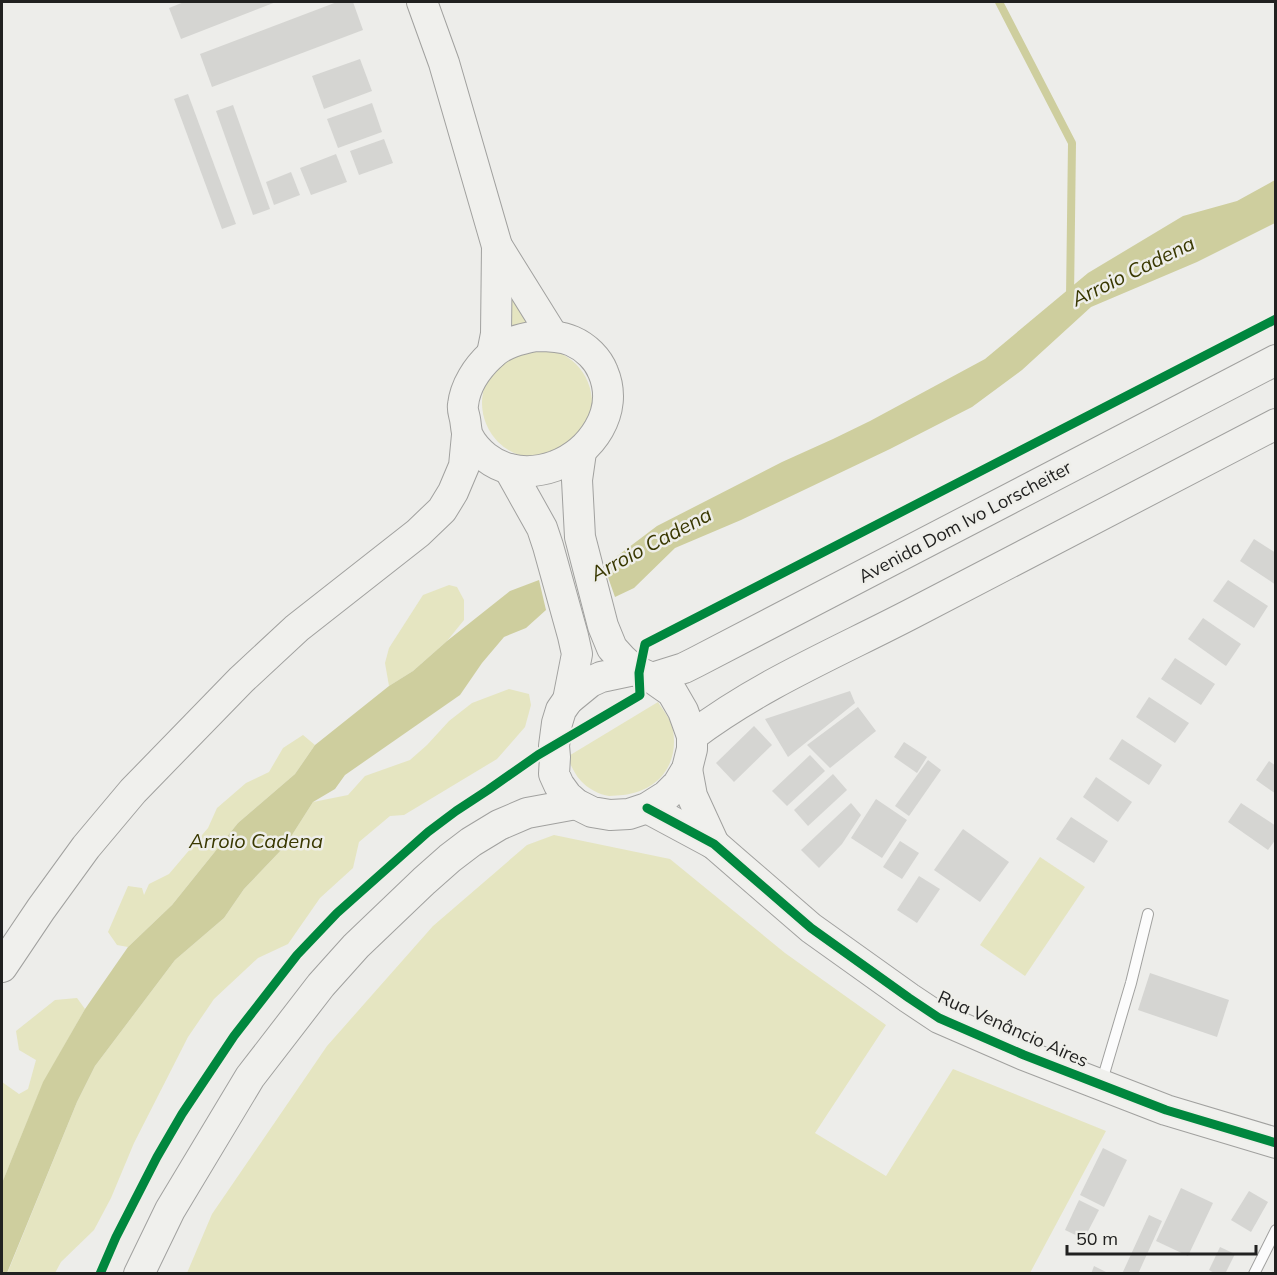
<svg xmlns="http://www.w3.org/2000/svg" width="1277" height="1275" font-family="Mulish,sans-serif">
	<rect width="100%" height="100%" fill="#ededea"/>
	<!-- green -->
	<g fill="#e5e5c1">
		<path d="M507,271L536,322L506,328Z"/>
		<circle cx="537" cy="403" r="55"/>
		<path d="M449,585L457,587L464,600V620L447,641L413,671L389,686L385,663L389,648L423,595Z"/>
		<path d="M509,689L529,694L531,705L525,727L497,759L404,815L390,816L359,842L353,868L320,898L288,944L258,958L214,999L188,1037L134,1143L111,1198L94,1230L61,1262L55,1273L7,1274L77,1102L95,1066L175,960L224,918L244,889L285,846L313,802L348,795L365,776L410,760L427,745L449,721L472,703Z"/>
		<path d="M658,702C663,710 672,721 673,730C679,765 658,791 623,795C619,795 614,796 609,796C600,795 587,788 581,781C575,775 571,765 567,757Z"/>
		<path d="M303,735L315,745L295,774L238,823L172,905L128,947L117,945L108,932L128,886L142,888L144,895L149,884L169,874L208,828L217,808L246,783L269,772L283,748Z"/>
		<path d="M554,835L670,859L785,953L886,1025L815,1133L886,1176L953,1069L1106,1131L1030,1273H187L212,1214L327,1046L433,926L527,845Z"/>
		<path d="M1040,857L1085,887L1025,976L980,945Z"/>
		<path d="M77,998L85,1009L43,1083L2,1183V1122L3,1121L2,1120V1082L19,1094L28,1089L36,1060L19,1050L16,1031L55,1000Z"/>
	</g>
	<!-- water -->
	<g fill="#cece9e">
		<path d="M1275,180V223L1197,262L1091,307L1022,370L972,407L890,449L741,520L675,548L634,588L615,597L604,566L657,526L782,462L833,439L870,421L985,359L1088,273L1183,216L1237,201Z"/>
		<path d="M539,580L546,610L526,628L504,637L482,663L460,695L345,775L335,789L313,802L285,846L244,889L224,918L175,960L95,1066L77,1102L7,1273H2V1183L43,1082L85,1009L128,947L172,905L238,823L295,774L315,745L389,686L413,671L447,641L510,591Z"/>
	</g>
	<g fill="none" stroke-linecap="round" stroke-linejoin="round">
		<!-- stream -->
		<path stroke="#cece9e" stroke-width="8" d="M999,2L1072,143L1070,298"/>
	</g>
	<!-- building -->
	<g fill="#d5d5d2">
		<path d="M184,2H276L181,39L169,8Z"/>
		<path d="M337,2H353L363,30L212,87L200,54Z"/>
		<path d="M360,59L372,91L324,109L312,76Z"/>
		<path d="M188,94L236,224L222,229L174,99Z"/>
		<path d="M372,103L382,132L338,148L327,119Z"/>
		<path d="M233,105L270,209L253,215L216,111Z"/>
		<path d="M384,139L393,163L359,175L350,151Z"/>
		<path d="M336,154L347,182L311,195L300,168Z"/>
		<path d="M291,172L300,195L274,205L266,182Z"/>
		<path d="M1254,539L1276,553V585L1240,561Z"/>
		<path d="M1228,580L1268,606L1254,628L1213,601Z"/>
		<path d="M1203,618L1241,644L1226,666L1188,639Z"/>
		<path d="M1175,658L1215,684L1201,705L1161,679Z"/>
		<path d="M850,691L855,703L788,757L765,719Z"/>
		<path d="M1149,697L1189,723L1175,743L1136,717Z"/>
		<path d="M858,707L876,731L830,768L807,745Z"/>
		<path d="M754,726L772,745L734,782L716,763Z"/>
		<path d="M1122,739L1162,765L1149,785L1109,759Z"/>
		<path d="M904,742L927,757L917,773L894,757Z"/>
		<path d="M810,755L825,771L787,806L772,791Z"/>
		<path d="M928,760L941,770L909,816L895,806Z"/>
		<path d="M1269,761L1276,766V794L1256,780Z"/>
		<path d="M833,774L847,790L808,826L794,810Z"/>
		<path d="M1096,777L1132,802L1118,822L1083,797Z"/>
		<path d="M876,799L907,820L882,858L851,838Z"/>
		<path d="M851,803L861,815L842,844L819,868L801,850Z"/>
		<path d="M1241,803L1276,826V839L1268,850L1228,822Z"/>
		<path d="M1071,817L1108,841L1094,863L1056,839Z"/>
		<path d="M963,829L1009,862L980,902L934,870Z"/>
		<path d="M900,841L919,853L902,879L883,867Z"/>
		<path d="M919,876L940,889L917,923L897,910Z"/>
		<path d="M1150,973L1229,1000L1217,1037L1138,1010Z"/>
		<path d="M1103,1148L1127,1160L1104,1207L1080,1195Z"/>
		<path d="M1181,1188L1213,1203L1188,1256L1156,1241Z"/>
		<path d="M1249,1191L1268,1202L1251,1232L1231,1220Z"/>
		<path d="M1079,1200L1099,1210L1084,1239L1065,1230Z"/>
		<path d="M1149,1215L1162,1221L1138,1274H1122Z"/>
		<path d="M1220,1247L1235,1254L1225,1274H1216L1209,1270Z"/>
		<path d="M1094,1266L1110,1274H1091Z"/>
	</g>
	<g fill="none" stroke-linecap="round" stroke-linejoin="round">
		<defs>
			<g id="lane">
				<path d="M1101,1084L1131,983L1148,914"/>
				<path d="M1254,1274L1276,1230"/>
			</g>
			<g id="secondary">
				<path d="M422,2L444,63L497,246L553,336"/>
				<path d="M536,336C548,336 561,336 572,341C586,347 598,359 603,372C620,412 591,452 555,466C541,471 525,473 510,469C493,465 476,452 468,436C466,431 466,424 465,419C464,414 462,409 463,405C465,386 477,368 491,355C503,343 520,339 536,336Z"/>
				<path d="M492,354L496,334L497,246"/>
				<path d="M581,452L577,480L580,537L603,626L612,648L622,659L634,670L652,678L672,692L683,711L692,736V749L687,769L678,784L666,796L647,808L629,814L610,815L592,812L576,804L567,796L559,785L554,774L555,757L554,746L557,723L561,710L568,700L590,682L601,677L634,670"/>
				<path d="M509,469L542,528L548,546L573,636L577,654L568,700"/>
				<path d="M652,678L684,668L696,662L1276,360"/>
				<path d="M692,736C759,685 838,652 913,613C1034,550 1155,487 1276,424"/>
				<path d="M687,769L692,796L714,844"/>
				<path d="M647,808L714,844L737,864L811,928L909,998L939,1018L1024,1055L1166,1110L1276,1143"/>
				<path d="M2,967L41,909L86,847L133,791L241,680L297,628L418,533L442,510L453,492L464,466L467,435"/>
				<path d="M139,1274L170,1210L250,1077L321,985L356,946L424,881L450,858L471,842L499,825L527,813L576,804"/>
			</g>
		</defs>
		<!-- lane casing -->
		<use href="#lane" stroke="#a1a19f" stroke-width="12"/>
		<!-- secondary casing -->
		<use href="#secondary" stroke="#a1a19f" stroke-width="32"/>
		<!-- lane -->
		<use href="#lane" stroke="#fcfcfc" stroke-width="10"/>
		<!-- secondary -->
		<use href="#secondary" stroke="#f0f0ed" stroke-width="30"/>
		<defs>
			<g id="cycleway">
				<path d="M647,808L714,844L737,864L811,928L909,998L939,1018L1024,1055L1166,1110L1276,1143"/>
				<path d="M100,1274L116,1237L157,1157L182,1114L234,1036L297,955L337,913L428,832L456,811L488,790L538,755L640,695L639,673L645,644L1276,319"/>
			</g>
		</defs>
		<!-- cycleway casing -->
		<use href="#cycleway" stroke="#eeeee9" stroke-width="13"/>
		<!-- cycleway -->
		<use href="#cycleway" stroke="#00873e" stroke-width="9"/>
	</g>
	<g text-anchor="middle" stroke-width="5" stroke-linejoin="round" paint-order="stroke">
		<!-- street labels -->
		<g font-size="18" fill="#212120" stroke="#eeeee9">
			<text transform="translate(965 522) rotate(-28)" y="6">Avenida Dom Ivo Lorscheiter</text>
			<text transform="translate(1013 1029) rotate(24)" y="6">Rua Venâncio Aires</text>
		</g>
		<!-- water labels -->
		<g font-size="20" font-style="italic" fill="#393801" stroke="#eeeee9">
			<text transform="translate(1133 271) rotate(-26)" y="7">Arroio Cadena</text>
			<text transform="translate(651 544) rotate(-28)" y="7">Arroio Cadena</text>
			<text x="256" y="848">Arroio Cadena</text>
		</g>
	</g>
	<!-- border -->
	<rect width="1277" height="1275" fill="none" stroke="#212120" stroke-width="6"/>
	<!-- scale -->
	<path d="M1067 1245v9h189v-9" fill="none" stroke="#212120" stroke-width="3"/>
	<text x="1076" y="1245" font-size="18" fill="#212120" stroke="#eeeee9" stroke-width="4.5" paint-order="stroke">50 m</text>
</svg>
